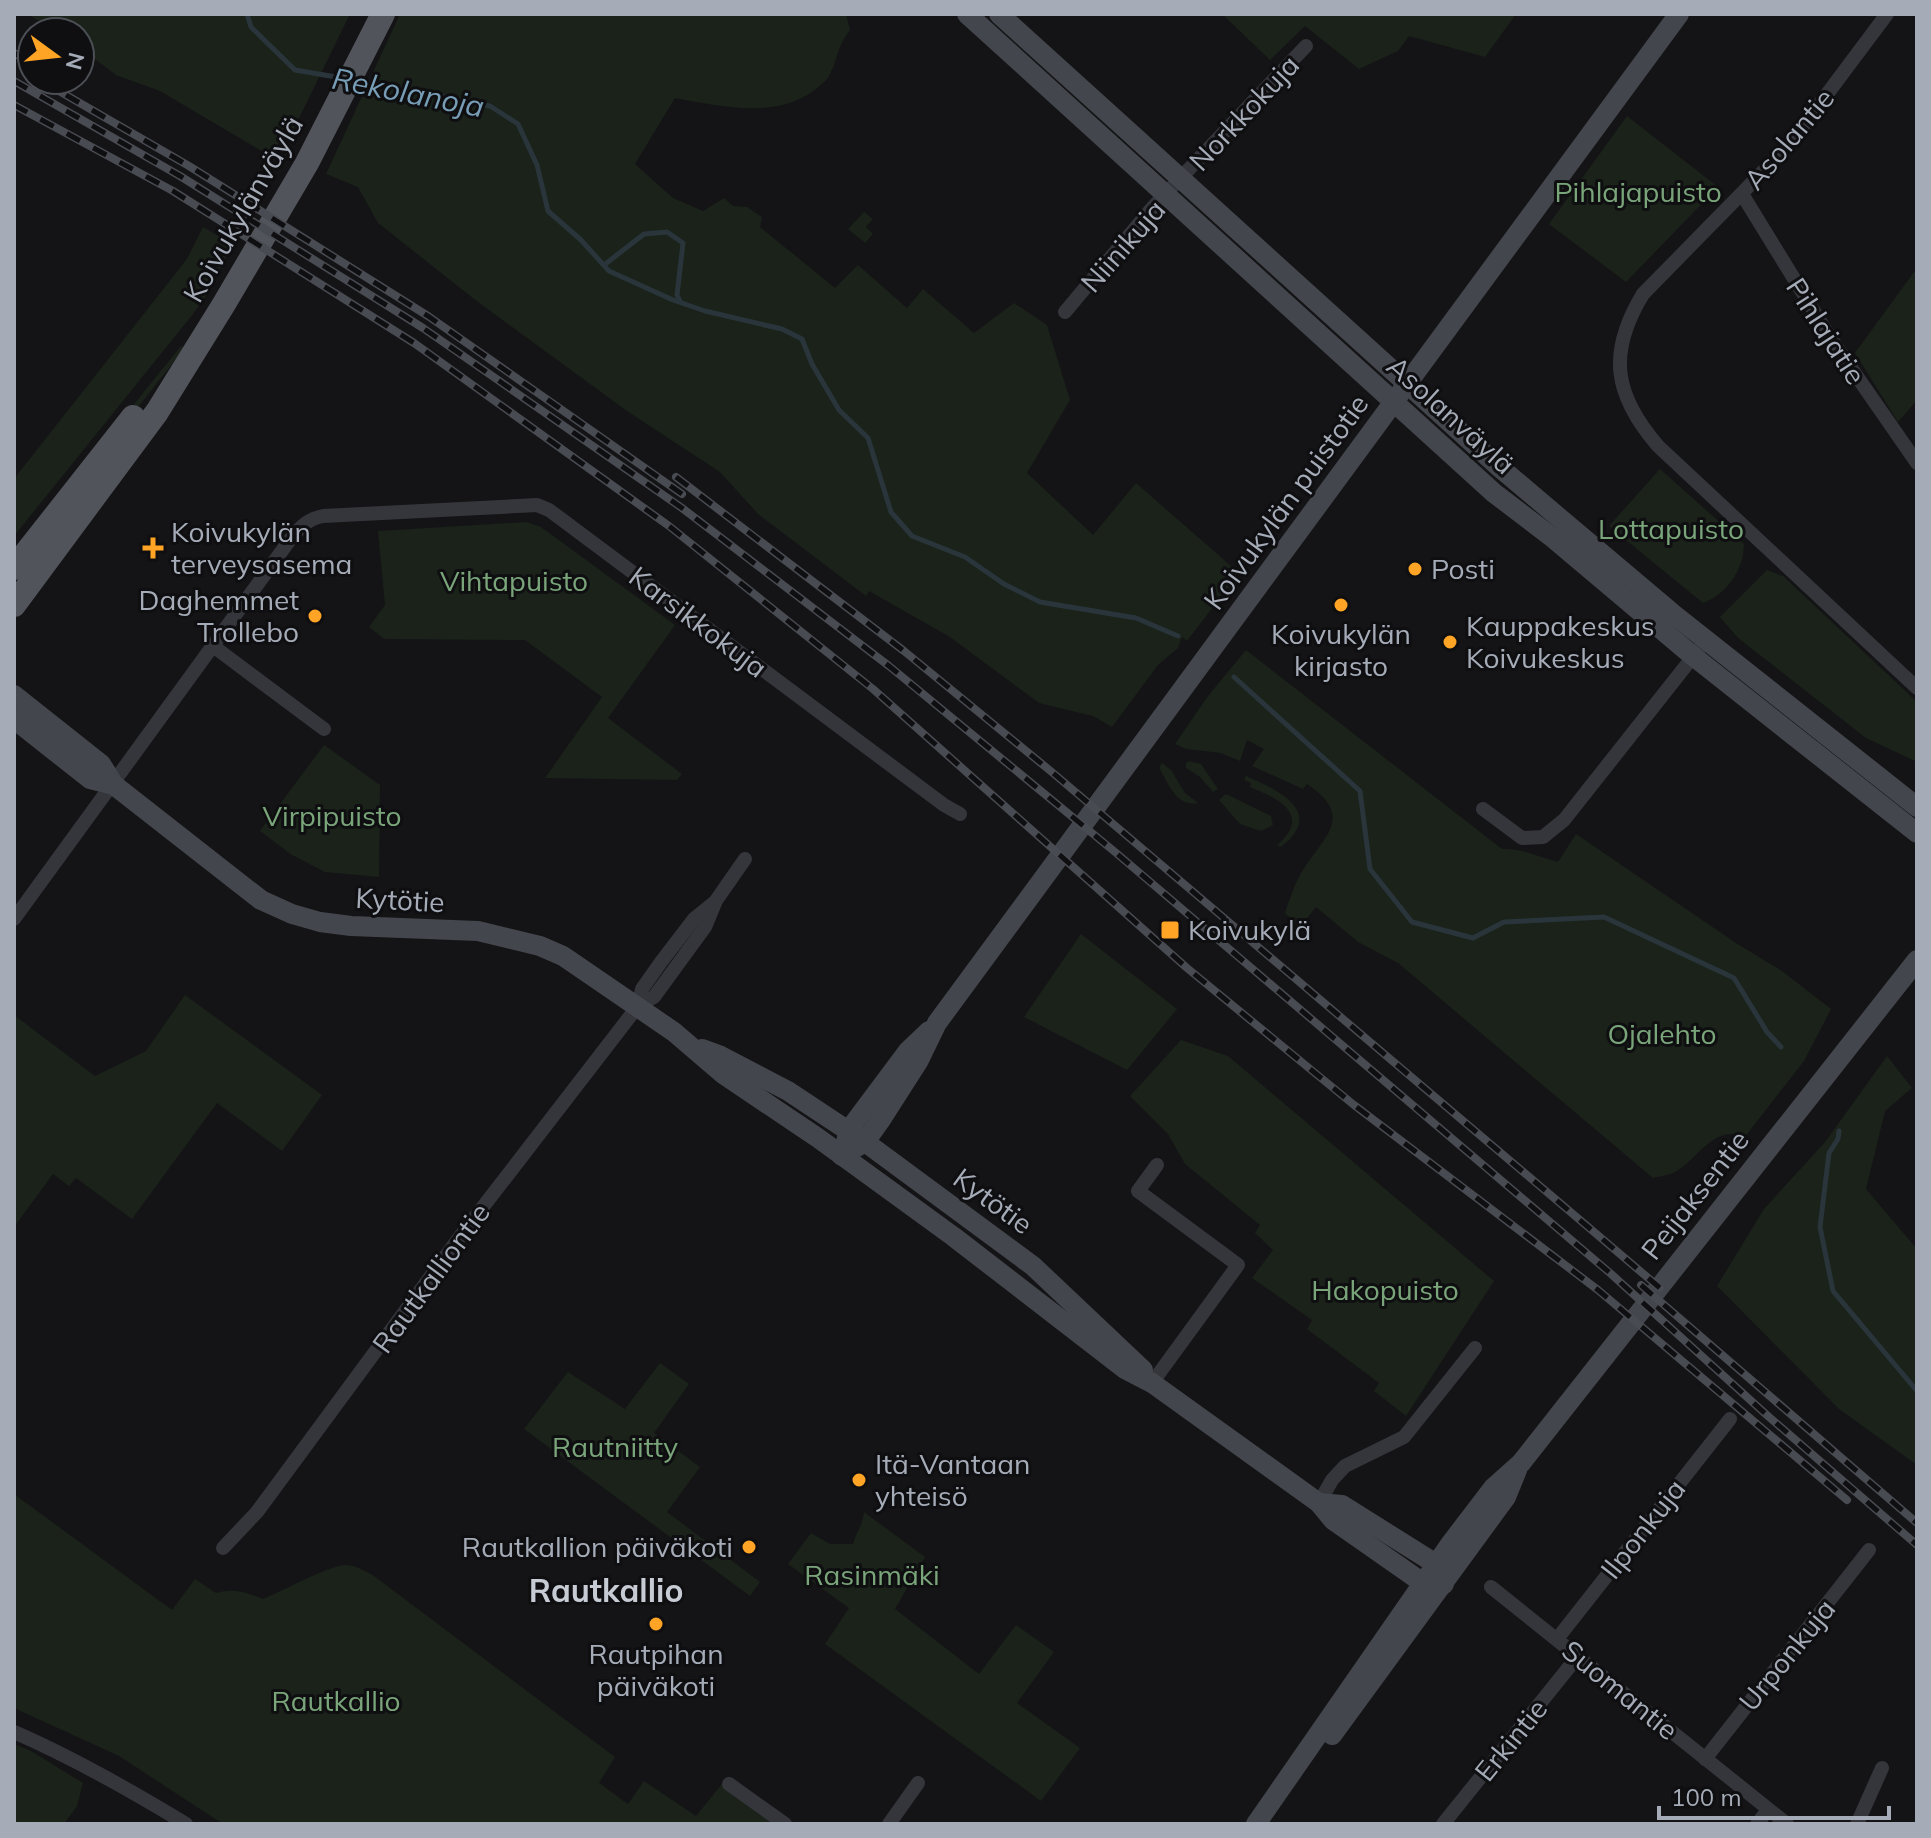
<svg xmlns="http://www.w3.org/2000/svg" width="1931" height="1838" font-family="Mulish,sans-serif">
	<rect width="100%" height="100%" fill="#141416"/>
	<!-- green -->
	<g fill="#1a221a">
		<path d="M27,14H350L282,153H265L160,91L116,75L80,48V32H58Z"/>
		<path d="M400,14H846L850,30C837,46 838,60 829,76C827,81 820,85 816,89C777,120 719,106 675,98L635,164L673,198L703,211L724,198L733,206L747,207L762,217L760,227L835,288L858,265L907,308L923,289L974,333L1014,303L1047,325L1070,400L1027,473L1093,535L1136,483L1239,573L1187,641L1182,637L1178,648L1158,665L1112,727L1093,716L1039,703L950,637L869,591L866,596L758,514L720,472L627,411L478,302L378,223L358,187L326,174Z"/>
		<path d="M1222,14H1516L1485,57L1409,36L1398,51L1359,69L1305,26L1270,60Z"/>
		<path d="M1627,116L1718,187L1626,282L1549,224Z"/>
		<path d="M864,212L873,219L866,227L873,234L865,243L848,229Z"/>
		<path d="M203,227L232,244L210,290L193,314L14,536V479L187,259Z"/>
		<path d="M1917,268V400L1898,422L1855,353Z"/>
		<path d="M181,346L184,347L177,358L14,563V553Z"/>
		<path d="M1660,469L1744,544C1744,569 1727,594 1703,603L1609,526Z"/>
		<path d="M527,522L541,527L675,625L608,718L682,774L677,780L545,778L602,697L525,640L384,639L369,627L385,605L378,531Z"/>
		<path d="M1767,570L1783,576L1917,702V762L1866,738L1738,638L1720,617Z"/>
		<path d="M1246,650L1502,849C1522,848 1539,857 1558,862L1576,834L1736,943L1782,971L1831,1009L1804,1061L1744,1138C1717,1122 1698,1158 1677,1171C1671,1175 1660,1176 1653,1178L1398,963L1358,942L1316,907L1300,927L1285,913C1289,901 1293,888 1299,877C1319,839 1359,819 1307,784L1303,789L1252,766L1264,749L1247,740L1240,761L1221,753L1186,749L1175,744L1208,696Z"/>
		<path d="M324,745L380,785L379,877L325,872L292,855L260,831Z"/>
		<path d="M1189,761L1201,764L1218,789L1213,792L1200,777L1186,768V763Z"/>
		<path d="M1162,763L1171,770L1185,793L1198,803C1176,807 1169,784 1159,768Z"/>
		<path d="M1246,776C1276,789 1327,811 1281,847L1277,845C1313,815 1277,798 1250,787L1251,783L1244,780Z"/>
		<path d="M1226,794L1271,816L1273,825L1261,831L1240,824L1219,800Z"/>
		<path d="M1081,934L1177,1009L1127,1070L1024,1017Z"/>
		<path d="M185,995L322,1095L282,1151L217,1103L132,1219L76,1178L69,1186L53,1174L14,1227V1015L95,1076L146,1051Z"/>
		<path d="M1181,1040L1228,1056L1494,1281L1406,1416L1374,1391L1379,1383L1307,1329L1312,1320L1252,1278L1273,1250L1255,1233L1260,1225L1185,1164L1168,1134L1130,1096Z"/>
		<path d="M1887,1056L1912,1088L1885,1111L1866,1189L1917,1249V1465L1839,1409L1717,1286L1764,1209L1825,1142Z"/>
		<path d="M660,1363L689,1384L654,1433L700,1467L667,1512L760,1582L750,1596L524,1429L568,1372L625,1409Z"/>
		<path d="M14,1494L172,1610L195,1579L216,1593C234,1588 246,1592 263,1599C283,1591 325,1567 345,1565C355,1565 366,1571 374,1576L615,1757L599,1783L628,1804L644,1781L696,1816L722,1784L776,1824H223L119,1756L14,1708Z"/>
		<path d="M864,1512L925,1557L895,1609L979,1674L1016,1625L1054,1652L1017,1703L1080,1748L1041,1801L825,1644L849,1608L788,1564L811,1533L830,1544H853C856,1532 863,1525 864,1512Z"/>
		<path d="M14,1744L31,1751L83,1783L77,1806L64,1824H14Z"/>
	</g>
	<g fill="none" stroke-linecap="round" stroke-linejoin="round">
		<!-- stream -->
		<g stroke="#29353b" stroke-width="5">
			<path d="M247,14L251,27L295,70L342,78"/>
			<path d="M356,80L490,106L518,124L537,165L548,211L581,240L609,271L673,300L705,311L782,329L802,339L812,364L839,410L868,438L891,512L912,536L965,557L1004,584L1040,602L1136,618L1178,636"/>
			<path d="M604,265L644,234L667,232L683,243L677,295L680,301"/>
			<path d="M1234,677L1360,791L1370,869L1412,922L1473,938L1504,922L1604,917L1734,978L1767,1032L1781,1047"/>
			<path d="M1839,1131L1838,1139L1829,1153L1820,1227L1833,1291L1917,1391"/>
		</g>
		<!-- street -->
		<g stroke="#35363c" stroke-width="14">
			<path d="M1887,14L1789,145L1643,294C1607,353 1614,395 1658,446L1917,688"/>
			<path d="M1742,194L1831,339L1917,463"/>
			<path d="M1065,312L1153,207L1306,46"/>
			<path d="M213,646L324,729"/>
			<path d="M1483,809L1522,838L1543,837L1564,820L1707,639"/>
			<path d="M14,919L292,537C302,526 308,519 323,516L537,505L549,510L944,805L960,814"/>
			<path d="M638,1006L654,997L705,927L715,903"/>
			<path d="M1152,1383L1238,1265L1138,1191L1157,1165"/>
			<path d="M1319,1503L1332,1480L1345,1466L1404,1437L1475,1348"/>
			<path d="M223,1548L257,1512L459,1238L638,1006L642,989L661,962L694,919L715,902L745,859"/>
			<path d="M1491,1587L1787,1824"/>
			<path d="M1557,1639L1730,1419"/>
			<path d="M14,1732C74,1758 130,1790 186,1824"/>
			<path d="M1705,1759L1869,1550"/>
			<path d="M729,1784L785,1824"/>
			<path d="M889,1824L918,1783"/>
			<path d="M1443,1824L1578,1656"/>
			<path d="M1757,1824L1768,1810"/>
			<path d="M1857,1824L1882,1768"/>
		</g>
		<!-- secondary -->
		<g stroke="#43464c" stroke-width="20">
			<path d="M967,14L1494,493L1553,538L1693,656L1917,833"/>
			<path d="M999,14L1498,466L1672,613L1917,807"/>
			<path d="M14,695L101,764L114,785L261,900L292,914L320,922L351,926L478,931L540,946L563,956L674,1032L723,1074L818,1138L954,1237L1125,1369L1152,1383L1319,1503L1333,1520L1423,1583L1444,1584"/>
			<path d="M14,719L90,779L114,785"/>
			<path d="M702,1049L721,1056L788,1091L865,1142L1033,1266L1143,1370"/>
			<path d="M846,1142L849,1130L908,1051L929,1031"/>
			<path d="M842,1156L865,1142L880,1121L919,1060L937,1023L1679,14"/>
			<path d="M1319,1503L1342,1505L1436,1564L1441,1577"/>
			<path d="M1332,1735L1506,1497L1517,1470"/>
			<path d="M1256,1824L1451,1543L1493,1488L1521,1463L1917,960"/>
		</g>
		<!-- primary -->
		<g stroke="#51545b" stroke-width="24">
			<path d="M14,568L133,417"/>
			<path d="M14,605L157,412L224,304L307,163L383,14"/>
		</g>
		<defs>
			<g id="rail">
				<path d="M14,53L32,63"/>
				<path d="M40,80L189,166L428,316L682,494"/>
				<path d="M14,81L180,176L423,328L682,508L889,666L1115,852L1610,1273L1769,1417L1917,1545"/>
				<path d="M14,105L173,191L414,343L669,526L873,689L1187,968L1354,1105L1598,1290L1847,1500"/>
				<path d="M676,477L904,651L1053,773L1660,1288"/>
				<path d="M1641,1285L1917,1523"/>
			</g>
		</defs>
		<!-- rail casing -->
		<use href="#rail" stroke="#484b51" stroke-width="8"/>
		<!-- rail -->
		<use href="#rail" stroke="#0f0f11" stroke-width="5" stroke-dasharray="15" stroke-linecap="butt"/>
	</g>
	<!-- markers -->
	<g fill="#ffa424" stroke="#0f0f11" stroke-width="3">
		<path d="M149 536h8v8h8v8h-8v8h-8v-8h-8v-8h8z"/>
		<circle cx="1415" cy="569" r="8"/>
		<circle cx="1341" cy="605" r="8"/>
		<circle cx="315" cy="616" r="8"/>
		<circle cx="1450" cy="642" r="8"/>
		<rect x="1160" y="920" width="20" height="20" rx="4"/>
		<circle cx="859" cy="1480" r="8"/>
		<circle cx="749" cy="1547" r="8"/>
		<circle cx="656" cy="1624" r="8"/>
	</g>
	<g text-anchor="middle" stroke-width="6" stroke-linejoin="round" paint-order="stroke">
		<!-- street labels -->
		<g font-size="28" fill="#a5acb8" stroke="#0f0f11">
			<text transform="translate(1244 113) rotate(-47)" y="10">Norkkokuja</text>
			<text transform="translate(1789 139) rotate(-50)" y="10">Asolantie</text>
			<text transform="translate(243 209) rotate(-60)" y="10">Koivukylänväylä</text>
			<text transform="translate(1123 246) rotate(-49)" y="10">Niinikuja</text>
			<text transform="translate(1826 331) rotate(57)" y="10">Pihlajatie</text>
			<text transform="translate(1451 415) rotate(42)" y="10">Asolanväylä</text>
			<text transform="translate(1286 502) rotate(-54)" y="10">Koivukylän puistotie</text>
			<text transform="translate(698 622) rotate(37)" y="10">Karsikkokuja</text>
			<text transform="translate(400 900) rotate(3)" y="10">Kytötie</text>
			<text transform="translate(1695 1195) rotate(-52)" y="10">Peijaksentie</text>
			<text transform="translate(993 1201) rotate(36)" y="10">Kytötie</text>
			<text transform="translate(431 1278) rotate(-54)" y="10">Rautkalliontie</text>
			<text transform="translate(1643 1529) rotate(-52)" y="10">Ilponkuja</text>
			<text transform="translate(1787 1655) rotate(-51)" y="10">Urponkuja</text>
			<text transform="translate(1620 1690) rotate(39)" y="10">Suomantie</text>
			<text transform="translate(1511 1740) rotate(-51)" y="10">Erkintie</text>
		</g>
		<!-- park labels -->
		<g font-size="28" fill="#7aa57a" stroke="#0f0f11">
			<text x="1638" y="202">Pihlajapuisto</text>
			<text x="1671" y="539">Lottapuisto</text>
			<text x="514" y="591">Vihtapuisto</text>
			<text x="332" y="826">Virpipuisto</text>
			<text x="1662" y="1044">Ojalehto</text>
			<text x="1385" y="1300">Hakopuisto</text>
			<text x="615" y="1457">Rautniitty</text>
			<text x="872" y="1585">Rasinmäki</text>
			<text x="336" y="1711">Rautkallio</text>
		</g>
		<!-- poi labels -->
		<g font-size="28" fill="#a5acb8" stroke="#0f0f11" text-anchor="start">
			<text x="171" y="542">Koivukylän<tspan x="171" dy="32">terveysasema</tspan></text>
			<text x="1431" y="579">Posti</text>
			<text x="299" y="610" text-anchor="end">Daghemmet<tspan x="299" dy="32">Trollebo</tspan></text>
			<text x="1466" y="636">Kauppakeskus<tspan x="1466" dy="32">Koivukeskus</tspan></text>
			<text x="1341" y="644" text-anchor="middle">Koivukylän<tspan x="1341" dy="32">kirjasto</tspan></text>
			<text x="1188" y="940">Koivukylä</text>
			<text x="875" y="1474">Itä-Vantaan<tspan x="875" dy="32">yhteisö</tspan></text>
			<text x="733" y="1557" text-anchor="end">Rautkallion päiväkoti</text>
			<text x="656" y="1664" text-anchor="middle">Rautpihan<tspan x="656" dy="32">päiväkoti</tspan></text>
		</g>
		<!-- water labels -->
		<g font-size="30" font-style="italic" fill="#789eb7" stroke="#0f0f11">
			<text transform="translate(408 93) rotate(11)" y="10">Rekolanoja</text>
		</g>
		<!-- quarter labels -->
		<g font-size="32" font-weight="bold" fill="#c6cbd4" stroke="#0f0f11">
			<text x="606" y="1602">Rautkallio</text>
		</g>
	</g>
	<!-- border -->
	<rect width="1931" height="1838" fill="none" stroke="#a5acb8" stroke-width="32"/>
	<!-- north arrow -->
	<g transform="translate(56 56) rotate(105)"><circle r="38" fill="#0f0f11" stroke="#4b4e54" stroke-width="2"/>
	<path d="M0-6L14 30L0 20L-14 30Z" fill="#ffa424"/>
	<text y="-12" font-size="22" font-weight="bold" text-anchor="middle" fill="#a5acb8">N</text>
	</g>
	<!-- scale -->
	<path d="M1659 1806v12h230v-12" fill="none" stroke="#a5acb8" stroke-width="4"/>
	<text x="1671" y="1806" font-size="24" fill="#a5acb8" stroke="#0f0f11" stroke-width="6" paint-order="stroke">100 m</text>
</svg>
